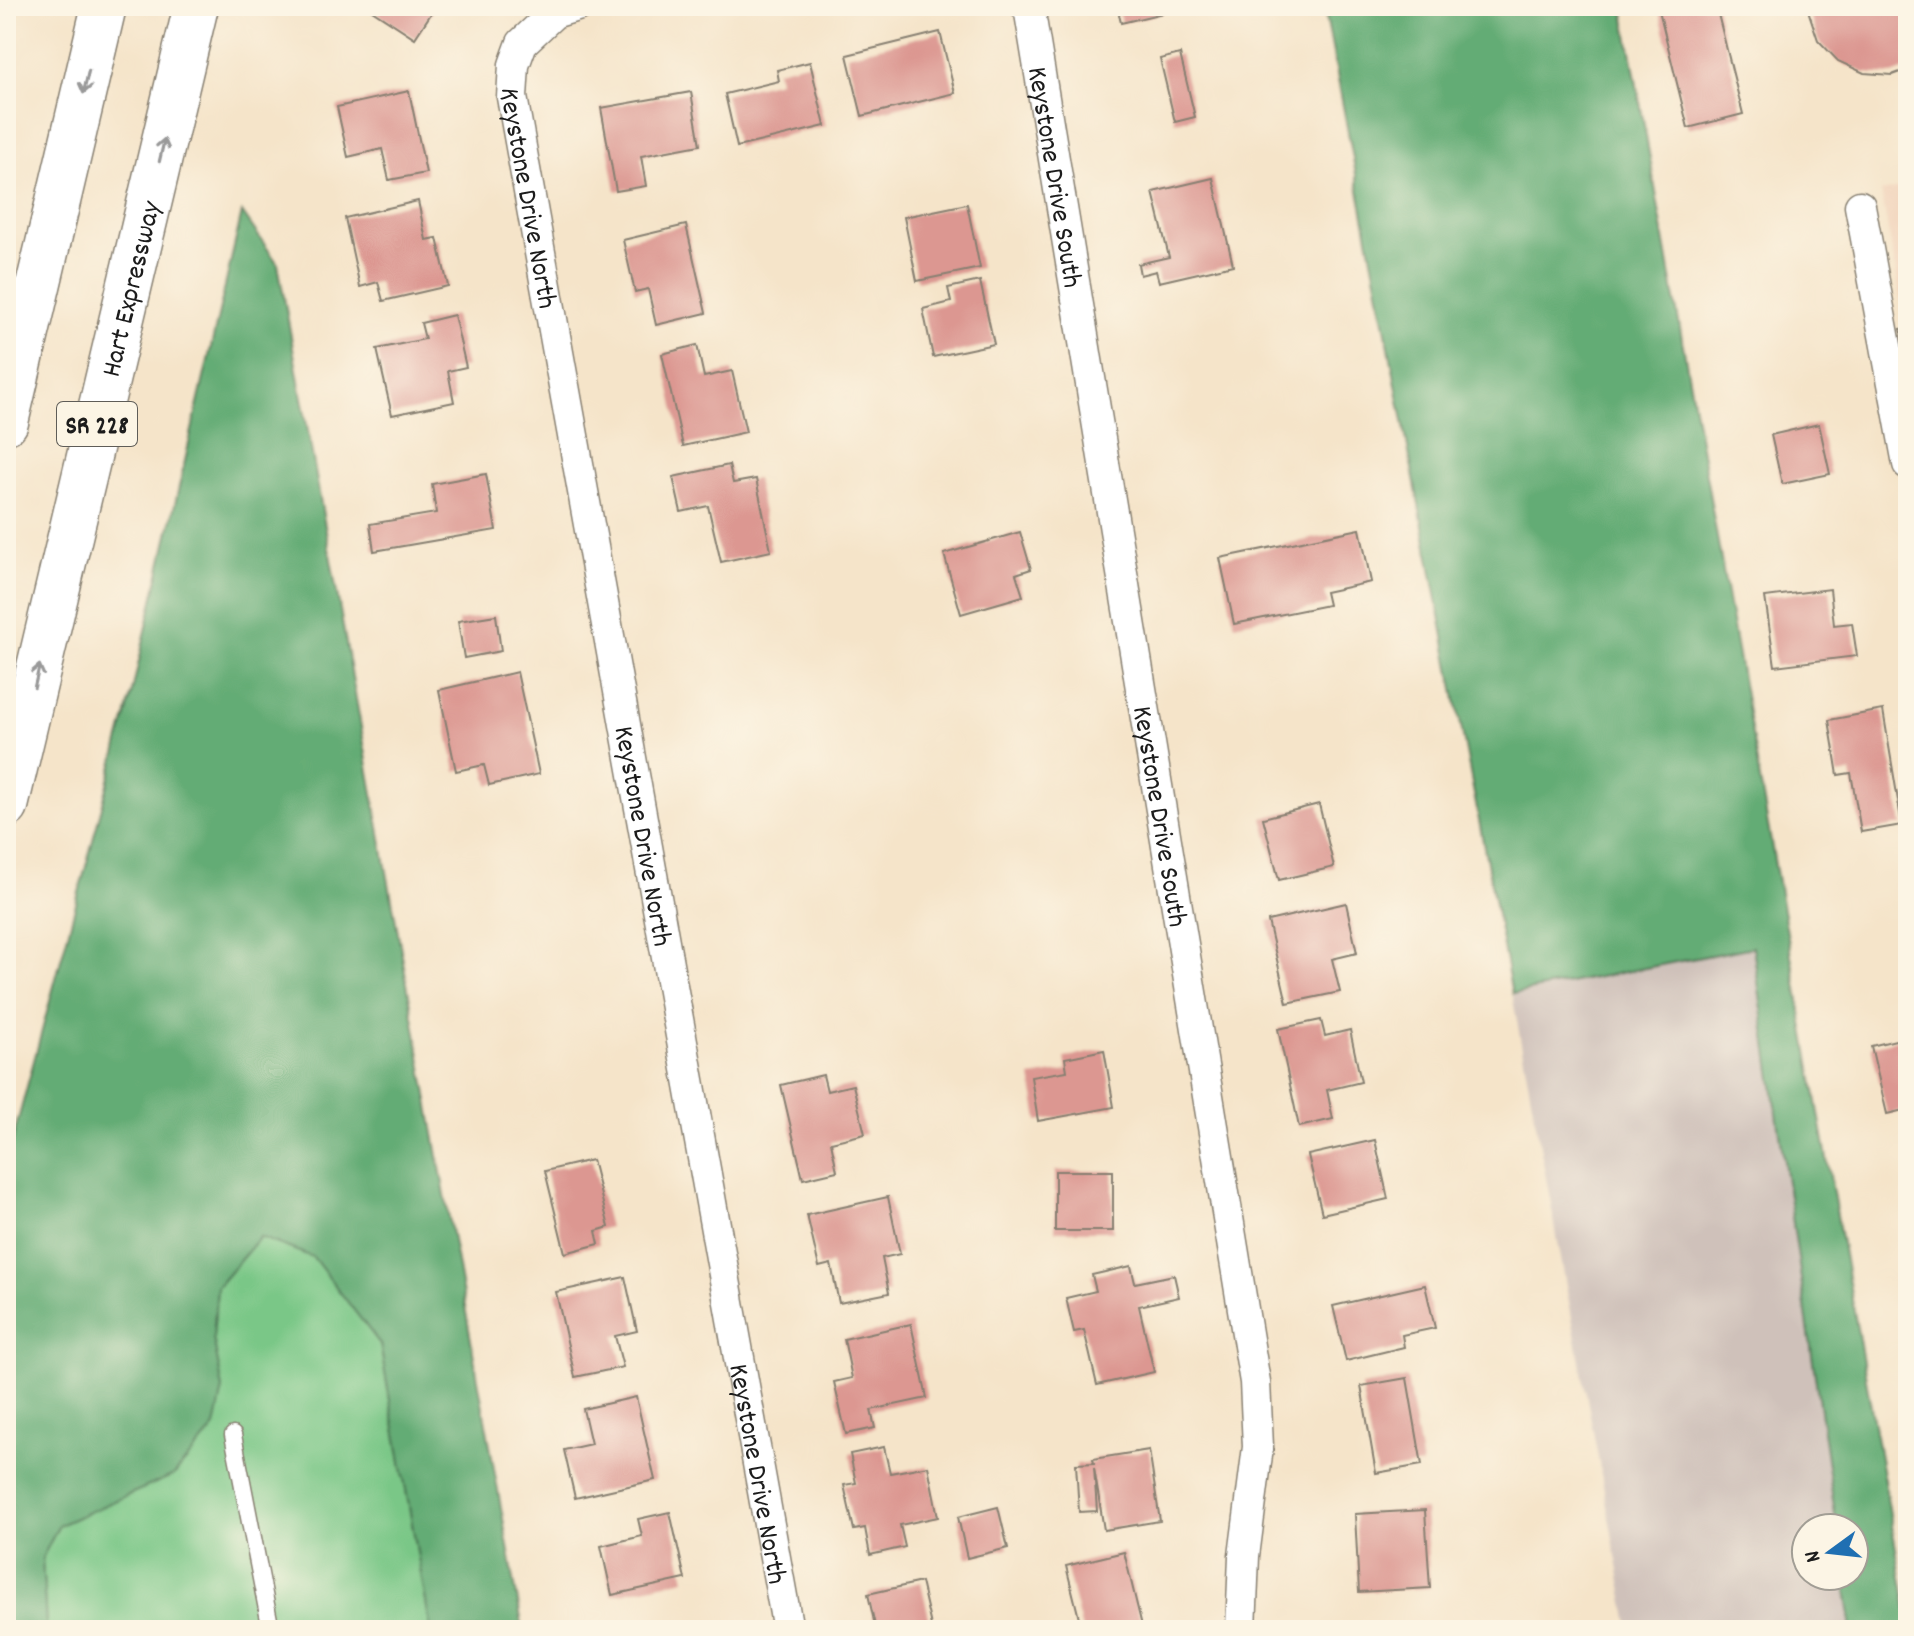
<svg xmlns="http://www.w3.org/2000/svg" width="1914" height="1636" font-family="Dekko,sans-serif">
	<rect width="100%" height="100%" fill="#fcf5e5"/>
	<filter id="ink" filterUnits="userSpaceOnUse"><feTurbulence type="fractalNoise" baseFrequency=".0125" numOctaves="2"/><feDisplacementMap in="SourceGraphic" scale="16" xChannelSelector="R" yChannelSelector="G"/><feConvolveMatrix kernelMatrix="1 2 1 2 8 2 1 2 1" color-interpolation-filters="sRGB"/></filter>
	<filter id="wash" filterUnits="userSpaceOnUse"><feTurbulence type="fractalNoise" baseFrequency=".006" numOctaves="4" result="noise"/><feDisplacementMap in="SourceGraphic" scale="32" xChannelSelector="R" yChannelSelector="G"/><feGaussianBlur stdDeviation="1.8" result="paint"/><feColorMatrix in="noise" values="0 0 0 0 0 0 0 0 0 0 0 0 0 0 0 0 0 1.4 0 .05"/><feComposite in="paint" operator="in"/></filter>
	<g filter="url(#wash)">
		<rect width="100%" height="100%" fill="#f5e4c9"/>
		<!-- built -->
		<path fill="#f2d5bd" d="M1908,186V335L1881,192Z"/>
		<!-- industrial -->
		<path fill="#cfc1ba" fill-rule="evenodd" d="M1324,6H1623L1908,1616V1630H1630L1512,994ZM1806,1528H1854V1576H1806Z"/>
		<!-- green -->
		<path fill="#7ac787" stroke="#4b7252" stroke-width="2" d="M260,1237L313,1257L380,1344L431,1630H45L46,1625L42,1558L59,1525L174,1475L223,1389L213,1338L217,1287Z"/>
		<!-- forest -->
		<g fill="#63ac74" stroke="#406448" stroke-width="2">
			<path d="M1324,6H1623L1908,1616V1630H1852L1844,1576H1854V1528H1837L1753,947L1512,994Z"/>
			<path d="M242,212L278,264L523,1630H431L380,1344L313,1257L260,1237L217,1287L213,1338L223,1389L215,1427L174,1475L59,1525L42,1558L46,1625L45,1630H6V1165L128,709Z"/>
		</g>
		<g id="blocks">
			<!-- building -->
			<g fill="#dc9791">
				<path d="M366,6H436L415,38Z"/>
				<path d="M1117,6H1188V7L1121,23Z"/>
				<path d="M1658,6H1716L1743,114L1688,128Z"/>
				<path d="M1809,6H1908V69L1892,75L1864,73L1838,61L1818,40L1809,13Z"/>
				<path d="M940,32L955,93L862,116L847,55Z"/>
				<path d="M1180,54L1195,117L1175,122L1160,59Z"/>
				<path d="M810,62L825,126L737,147L725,94L779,81L777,70Z"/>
				<path d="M409,91L426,173L389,180L382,149L348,157L337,107Z"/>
				<path d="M691,92L700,145L641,156L646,186L616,191L601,108Z"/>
				<path d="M1213,178L1233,265L1159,282L1156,271L1140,275L1138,264L1169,257L1153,192Z"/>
				<path d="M418,201L426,240L437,238L448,286L383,301L378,282L360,287L345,218Z"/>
				<path d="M967,204L980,268L917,281L904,217Z"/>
				<path d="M686,225L706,313L656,325L648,289L635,292L623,240Z"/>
				<path d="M980,281L994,344L933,357L923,309L951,302L948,288Z"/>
				<path d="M454,315L466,367L448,371L454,402L392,415L377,349L425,339L421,323Z"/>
				<path d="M1908,327V352H1907L1901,329Z"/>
				<path d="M697,345L704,377L732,371L746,432L683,446L662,354Z"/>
				<path d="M1819,424L1830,474L1782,484L1771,435Z"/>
				<path d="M729,465L733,483L756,479L771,551L721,562L708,506L681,512L673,477Z"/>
				<path d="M486,474L496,530L374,551L370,524L436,513L432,484Z"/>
				<path d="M1360,529L1371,582L1325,592L1328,605L1234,624L1220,558Z"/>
				<path d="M1020,532L1031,569L1016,574L1023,596L961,614L944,554Z"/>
				<path d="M1830,589L1834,625L1852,623L1857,656L1775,666L1765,597Z"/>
				<path d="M496,615L501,651L464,658L458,621Z"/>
				<path d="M517,672L539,774L489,785L484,765L456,771L439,690Z"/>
				<path d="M1883,710L1902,825L1861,832L1851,773L1838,775L1829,720Z"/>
				<path d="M1319,804L1334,867L1279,880L1263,818Z"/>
				<path d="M1346,903L1357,953L1332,959L1340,992L1287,1003L1268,921Z"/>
				<path d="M1321,1020L1325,1036L1350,1030L1361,1082L1327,1090L1333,1119L1299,1127L1278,1029Z"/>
				<path d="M1908,1037V1109L1887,1114L1871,1046Z"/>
				<path d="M1104,1050L1114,1107L1038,1121L1031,1077L1067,1071L1065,1058Z"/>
				<path d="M823,1075L827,1091L853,1085L865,1134L831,1142L837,1171L803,1179L781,1085Z"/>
				<path d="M1375,1140L1388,1199L1322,1214L1308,1155Z"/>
				<path d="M592,1160L609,1227L596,1231L599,1244L565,1253L545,1171Z"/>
				<rect x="1055" y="1171" width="58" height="60"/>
				<path d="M888,1197L900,1254L882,1258L889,1293L839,1303L831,1264L819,1267L807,1215Z"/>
				<path d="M1131,1266L1135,1283L1174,1275L1179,1297L1139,1306L1154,1372L1097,1385L1084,1330L1074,1332L1066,1298L1096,1291L1092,1275Z"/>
				<path d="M625,1277L637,1331L615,1336L623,1367L575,1377L556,1292Z"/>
				<path d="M1425,1285L1435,1328L1402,1335L1404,1347L1346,1361L1333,1306Z"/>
				<path d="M911,1324L927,1398L871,1410L875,1428L846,1434L834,1382L852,1378L844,1339Z"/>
				<path d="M1407,1378L1422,1465L1376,1473L1361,1386Z"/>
				<path d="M636,1397L655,1480L575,1498L564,1450L591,1444L583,1409Z"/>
				<path d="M884,1447L890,1473L928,1466L938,1517L900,1525L905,1547L870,1555L865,1528L854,1530L844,1485L856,1483L850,1454Z"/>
				<path d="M1149,1450L1160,1521L1104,1530L1094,1468L1097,1511L1079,1512L1076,1464L1094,1463L1093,1459Z"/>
				<path d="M998,1507L1008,1548L967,1558L958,1517Z"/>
				<path d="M1425,1510L1430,1588L1359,1592L1355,1514Z"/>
				<path d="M670,1512L685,1579L612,1595L601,1546L642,1536L638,1519Z"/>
				<path d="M1124,1552L1143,1630H1082L1066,1566Z"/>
				<path d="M921,1582L932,1630H876L868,1594Z"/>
				<path d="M1621,1624V1630H1596V1628Z"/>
			</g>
		</g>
	</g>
	<g filter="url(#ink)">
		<use href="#blocks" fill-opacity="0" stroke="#888072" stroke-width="2"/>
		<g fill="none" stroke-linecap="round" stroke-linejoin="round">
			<defs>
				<path id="lane" d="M233,1435L271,1630"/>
				<g id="street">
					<path id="s1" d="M577,6L554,13L522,43L514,65L512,97L788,1630"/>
					<path id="s2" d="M1026,6L1030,13L1255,1382L1258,1447L1244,1556L1241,1630"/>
					<path d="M1860,206L1908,464"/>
				</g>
				<g id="highway">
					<path d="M6,422L104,6"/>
					<path id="s3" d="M6,806L196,6"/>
				</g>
			</defs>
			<!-- lane casing -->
			<use href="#lane" stroke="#888072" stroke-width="19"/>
			<!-- street casing -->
			<use href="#street" stroke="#888072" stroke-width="33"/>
			<!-- highway casing -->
			<use href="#highway" stroke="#888072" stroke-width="47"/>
			<!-- lane -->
			<use href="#lane" stroke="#fff" stroke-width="16"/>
			<!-- street -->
			<use href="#street" stroke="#fff" stroke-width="30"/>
			<!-- highway -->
			<use href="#highway" stroke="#fff" stroke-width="44"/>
		</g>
		<!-- one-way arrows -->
		<defs><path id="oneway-shaft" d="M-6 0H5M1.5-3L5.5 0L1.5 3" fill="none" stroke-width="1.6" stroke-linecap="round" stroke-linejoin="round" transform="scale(2)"/></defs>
		<g stroke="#999">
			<use href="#oneway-shaft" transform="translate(86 82) rotate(103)"/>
			<use href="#oneway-shaft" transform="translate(162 150) rotate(-77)"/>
			<use href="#oneway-shaft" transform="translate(37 676) rotate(-77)"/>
		</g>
	</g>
	<g text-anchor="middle" stroke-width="6" stroke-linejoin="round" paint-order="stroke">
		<!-- shield labels -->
		<rect fill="#fcf5e5" stroke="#5f5d58" stroke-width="2" x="57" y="402" width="80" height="44" rx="6"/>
		<g font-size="26" font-weight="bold" fill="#1c1c1c">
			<text x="97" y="433">SR 228</text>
		</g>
		<!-- street labels -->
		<g font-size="28" fill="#1c1c1c" stroke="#fcf5e5">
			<text dy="10" stroke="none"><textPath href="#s2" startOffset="174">Keystone Drive South</textPath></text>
			<text dy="10" stroke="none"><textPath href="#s1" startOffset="226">Keystone Drive North</textPath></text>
			<text dy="10" stroke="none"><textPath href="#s3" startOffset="532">Hart Expressway</textPath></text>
			<text dy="10" stroke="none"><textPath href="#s2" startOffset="822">Keystone Drive South</textPath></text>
			<text dy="10" stroke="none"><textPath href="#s1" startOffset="874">Keystone Drive North</textPath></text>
			<text dy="10" stroke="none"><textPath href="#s1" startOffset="1522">Keystone Drive North</textPath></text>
		</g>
	</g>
	<!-- margin -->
	<rect width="1914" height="1636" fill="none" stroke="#fcf5e5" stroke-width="32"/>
	<!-- north arrow -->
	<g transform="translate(1830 1552) rotate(255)"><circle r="38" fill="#fcf5e5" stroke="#a29e95" stroke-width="2"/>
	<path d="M0-6L14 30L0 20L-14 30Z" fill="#1f6fb2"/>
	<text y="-12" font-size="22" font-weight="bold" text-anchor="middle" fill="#1c1c1c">N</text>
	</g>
</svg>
